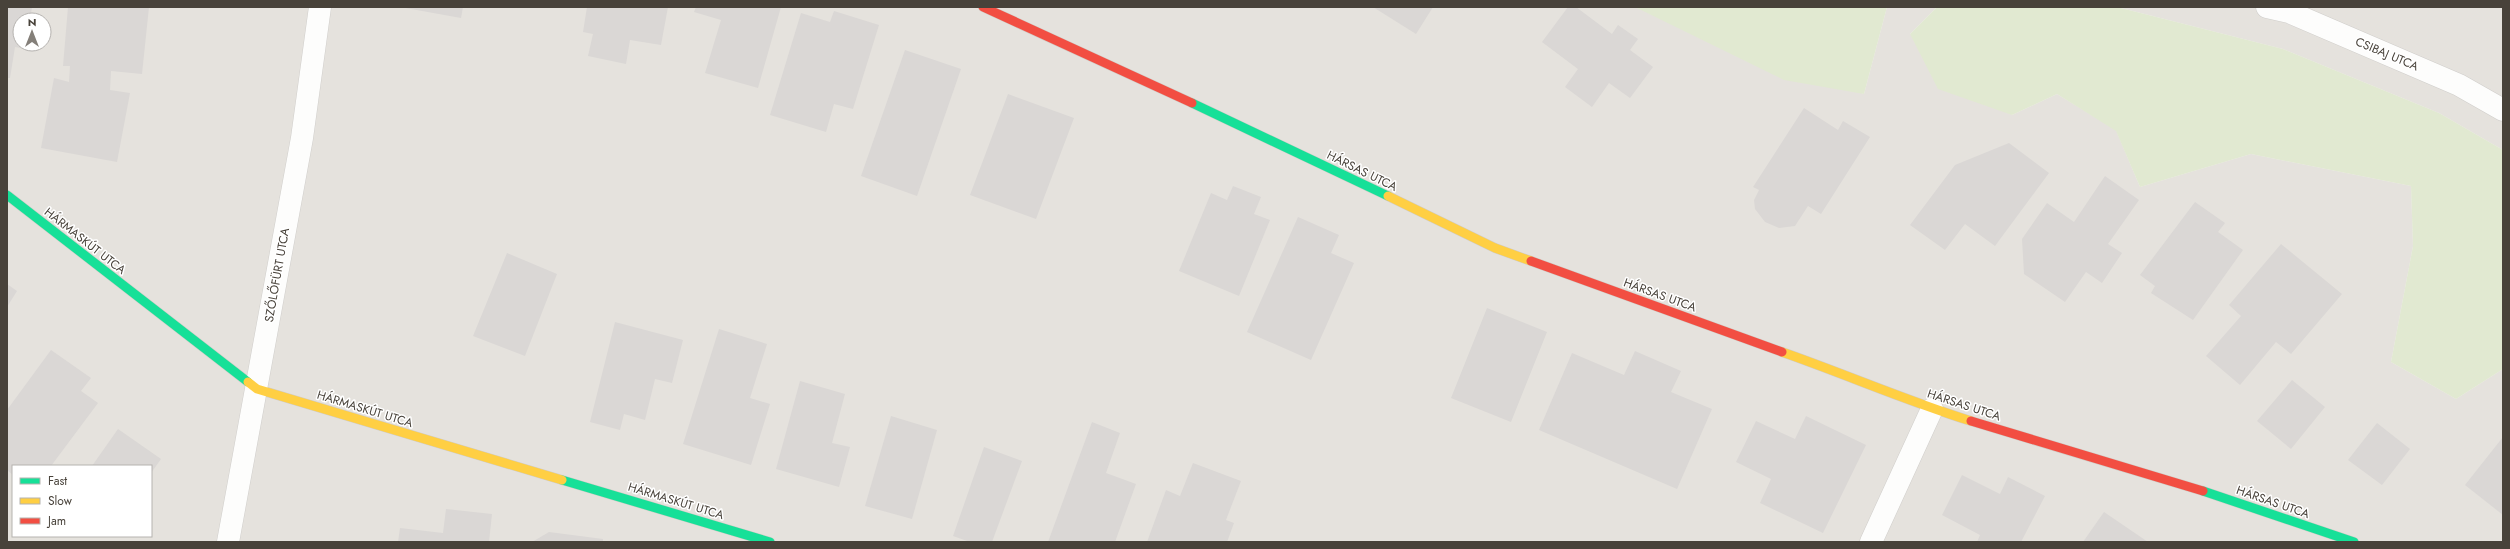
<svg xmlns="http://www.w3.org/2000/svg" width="2510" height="549" font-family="Jost,sans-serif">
	<rect width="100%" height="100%" fill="#f2f0ee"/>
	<!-- residential -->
	<g fill="#e5e2dd" fill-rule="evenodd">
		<path d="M7,7H1635L1864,94L1887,7H1937L1910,34L2012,115L2057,94L2116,130L2140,187L2251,154L2411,186L2413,246L2391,362L2456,399L2503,369V542H7ZM20,20H44V44H20ZM13,466H151V536H13Z"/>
		<path d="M2117,7H2503V150L2439,113L2283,49Z"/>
	</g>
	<!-- green -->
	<g fill="#e1e9d1">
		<path d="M1635,7H1887L1864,94L1784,80Z"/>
		<path d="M1937,7H2117L2283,49L2439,113L2503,150V369L2456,399L2391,362L2413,246L2411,186L2251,154L2140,187L2116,131L2057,94L2012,115L1938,89L1910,34Z"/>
	</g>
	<!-- building -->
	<g fill="#dad7d5">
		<path d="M7,7H32L30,20H20V44H27L26,49L15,47L10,78H7Z"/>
		<path d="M68,7H149L142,74L111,71L110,90L130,93L117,162L41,148L54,78L69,82L70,66H63Z"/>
		<path d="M400,7H463L461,18Z"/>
		<path d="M587,7H668L661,45L630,40L626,64L588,56L593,34L583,32Z"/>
		<path d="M696,7H781L758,88L705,73L721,20L694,12Z"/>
		<path d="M1373,7H1433L1416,34Z"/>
		<path d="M1568,7H1576L1612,34L1618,25L1638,39L1630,50L1653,67L1630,98L1609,83L1592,107L1565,87L1578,69L1542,42Z"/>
		<path d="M834,11L879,25L853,109L834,104L826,132L770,115L801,13L830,22Z"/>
		<path d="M905,50L961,69L917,196L861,176Z"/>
		<path d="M1008,94L1074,118L1036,219L970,195Z"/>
		<path d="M1804,108L1838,130L1843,121L1870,137L1821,214L1808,206L1795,226L1779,228L1765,222L1755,209L1754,200L1759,190L1753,187Z"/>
		<path d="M2009,143L2049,173L1995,246L1965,224L1945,250L1910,225L1955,165Z"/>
		<path d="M2105,176L2139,200L2108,244L2122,253L2102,283L2086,272L2065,302L2024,274L2022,239L2047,203L2074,222Z"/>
		<path d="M1233,186L1261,197L1254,214L1270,220L1239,296L1179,271L1211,193L1227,200Z"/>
		<path d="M2195,202L2225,223L2218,232L2243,250L2193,320L2151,293L2155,286L2140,275Z"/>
		<path d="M1298,217L1339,235L1331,253L1354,263L1311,360L1247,332Z"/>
		<path d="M2281,244L2342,294L2291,354L2276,342L2240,385L2206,356L2241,316L2229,305Z"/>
		<path d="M507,253L557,274L525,356L473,336Z"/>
		<path d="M7,284L17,291L7,307Z"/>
		<path d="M1487,308L1547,332L1511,422L1451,398Z"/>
		<path d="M615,322L683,340L672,383L655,379L645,420L624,414L620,430L590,422Z"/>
		<path d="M719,329L767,344L750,398L770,404L751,465L683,444Z"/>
		<path d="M51,350L91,378L81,391L98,403L51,466H13V475L7,470V410Z"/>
		<path d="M1635,351L1681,371L1671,392L1712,409L1677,489L1539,430L1572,353L1624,375Z"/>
		<path d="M2292,380L2325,407L2291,449L2257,421Z"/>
		<path d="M800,381L845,394L832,443L850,447L839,487L776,469Z"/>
		<path d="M891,416L937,430L912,519L865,506Z"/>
		<path d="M1806,416L1866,445L1823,533L1760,503L1771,479L1736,462L1756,421L1795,439Z"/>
		<path d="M1092,422L1120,433L1106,473L1136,484L1115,542H1048Z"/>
		<path d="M2377,423L2410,449L2382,485L2348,460Z"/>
		<path d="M118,429L161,459L151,473V466H92Z"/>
		<path d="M2503,437V515L2465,485Z"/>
		<path d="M984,447L1022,461L992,542H970L953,536Z"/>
		<path d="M1193,463L1241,481L1226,520L1234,523L1227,542H1147L1166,490L1180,496Z"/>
		<path d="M1962,475L2000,494L2008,477L2045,496L2021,542H1977L1980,535L1942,515Z"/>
		<path d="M446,509L492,514L489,542H398L400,528L443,533Z"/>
		<path d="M2104,512L2148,542H2083Z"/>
		<path d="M549,532L603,539V542H532Z"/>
	</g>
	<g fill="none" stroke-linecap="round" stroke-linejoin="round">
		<defs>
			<g id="street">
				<path d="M2267,7L2289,12L2459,85L2503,110"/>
				<path d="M228,542L302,138L320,7"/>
				<path d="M1871,542L1932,409"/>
			</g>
			<g id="fast">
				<path d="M1192,103L1388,196"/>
				<path d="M7,195L248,382"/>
				<path d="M562,480L770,542"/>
				<path d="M2203,491L2354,542"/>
			</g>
			<g id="slow">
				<path d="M1388,196L1495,248L1531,261"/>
				<path d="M1782,352C1845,374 1907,401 1971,421"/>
				<path d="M248,382L257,389L562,480"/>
			</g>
			<g id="jam">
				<path d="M983,7L1192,103"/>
				<path d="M1531,261L1782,352"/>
				<path d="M1971,421L2203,491"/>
			</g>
		</defs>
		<!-- street casing -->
		<use href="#street" stroke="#d0cecb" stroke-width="23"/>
		<!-- fast casing -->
		<use href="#fast" stroke="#d0ccc6" stroke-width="10"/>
		<!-- slow casing -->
		<use href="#slow" stroke="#d0ccc6" stroke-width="10"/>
		<!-- jam casing -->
		<use href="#jam" stroke="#d0ccc6" stroke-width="10"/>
		<!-- street -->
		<use href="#street" stroke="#fdfdfc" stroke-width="22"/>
		<!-- fast -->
		<use href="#fast" stroke="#16e098" stroke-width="9"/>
		<!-- slow -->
		<use href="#slow" stroke="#ffcf43" stroke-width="9"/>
		<!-- jam -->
		<use href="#jam" stroke="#f24e42" stroke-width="9"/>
	</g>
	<g text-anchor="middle" stroke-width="3" stroke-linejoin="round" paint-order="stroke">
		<!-- street labels -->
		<g font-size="12" fill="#48423a" stroke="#fff">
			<text transform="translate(2387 54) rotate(23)" y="4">CSIBAJ UTCA</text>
			<text transform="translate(1362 171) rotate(26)" y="4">HÁRSAS UTCA</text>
			<text transform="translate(85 241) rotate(38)" y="4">HÁRMASKÚT UTCA</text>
			<text transform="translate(277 275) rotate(-80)" y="4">SZŐLŐFÜRT UTCA</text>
			<text transform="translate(1660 295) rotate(20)" y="4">HÁRSAS UTCA</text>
			<text transform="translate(1964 405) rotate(18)" y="4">HÁRSAS UTCA</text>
			<text transform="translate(365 409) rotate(17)" y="4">HÁRMASKÚT UTCA</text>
			<text transform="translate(676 501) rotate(17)" y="4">HÁRMASKÚT UTCA</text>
			<text transform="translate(2273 502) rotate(19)" y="4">HÁRSAS UTCA</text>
		</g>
	</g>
	<!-- border -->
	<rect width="2510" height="549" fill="none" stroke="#48423a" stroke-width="16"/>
	<!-- legend -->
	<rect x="12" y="465" width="140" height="72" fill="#ffffff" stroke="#b6b3b0"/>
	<rect x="20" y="478" width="20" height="6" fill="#16e098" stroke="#b6b3b0"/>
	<text x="48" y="485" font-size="12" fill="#48423a">Fast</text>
	<rect x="20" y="498" width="20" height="6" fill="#ffcf43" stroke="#b6b3b0"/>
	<text x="48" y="505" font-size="12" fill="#48423a">Slow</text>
	<rect x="20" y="518" width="20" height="6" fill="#f24e42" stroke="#b6b3b0"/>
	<text x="48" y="525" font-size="12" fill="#48423a">Jam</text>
	<!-- north arrow -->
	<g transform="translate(32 32)"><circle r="19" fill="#ffffff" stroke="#b6b3b0"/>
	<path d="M0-3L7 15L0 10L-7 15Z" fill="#847f79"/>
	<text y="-6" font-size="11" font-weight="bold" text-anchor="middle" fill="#48423a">N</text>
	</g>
</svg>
